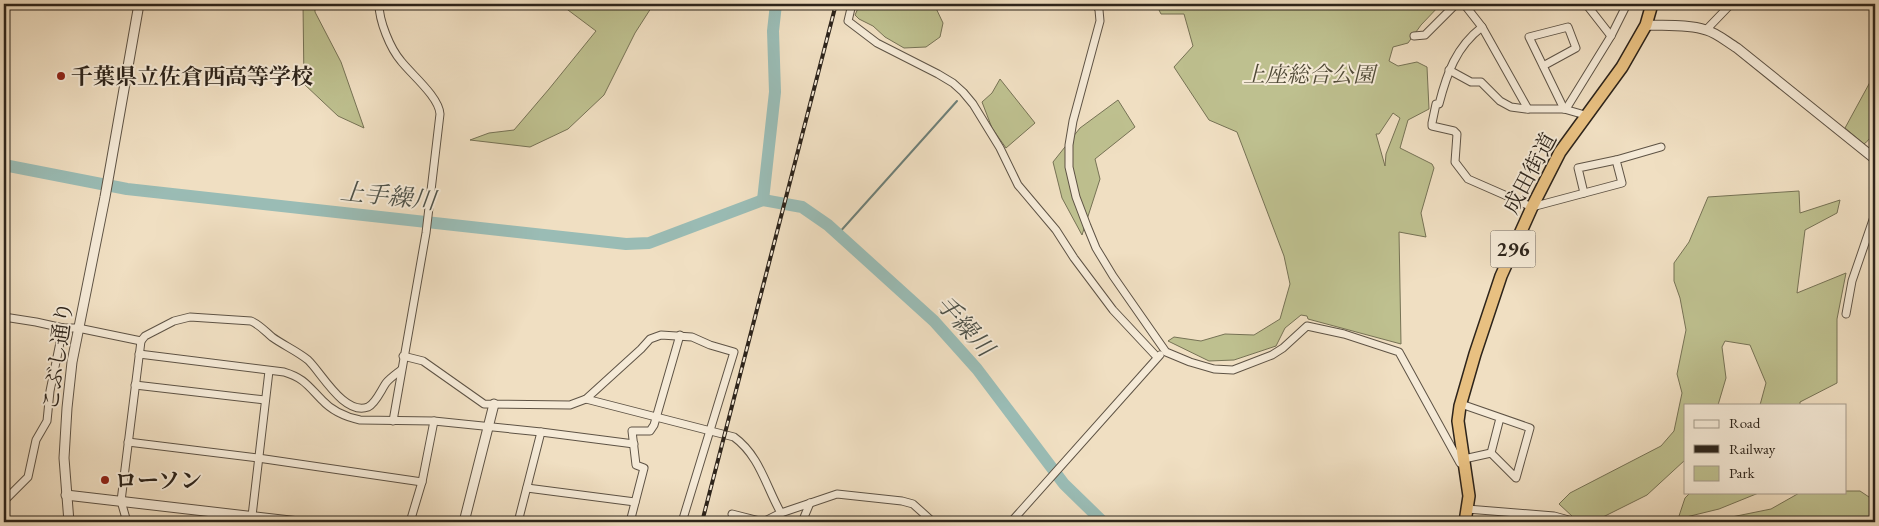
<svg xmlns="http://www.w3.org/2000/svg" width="1879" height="526" font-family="'EB Garamond','Noto Serif JP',serif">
	<rect width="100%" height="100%" fill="#f0dfc2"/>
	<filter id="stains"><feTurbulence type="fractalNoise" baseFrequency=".004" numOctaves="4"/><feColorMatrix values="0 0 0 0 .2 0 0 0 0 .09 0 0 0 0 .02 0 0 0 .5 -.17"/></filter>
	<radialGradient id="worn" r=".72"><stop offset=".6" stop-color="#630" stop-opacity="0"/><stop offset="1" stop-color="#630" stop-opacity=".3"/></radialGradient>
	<!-- green -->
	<g fill="#bec08f" stroke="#767255" fill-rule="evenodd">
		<path d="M303,4H315V12L341,62L364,128L338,116L304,84Z"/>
		<path d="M560,4L653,5L635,33L604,95L568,129L530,147L470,140L489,133L514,130L549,89L596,31Z"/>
		<path d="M860,4H934L943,23L940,37L926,47L904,48L885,37L873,26L859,19L855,15Z"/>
		<path d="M1156,4H1441L1421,25L1408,43L1393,47L1389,61L1398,66L1417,62L1427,67L1429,109L1408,120L1400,148L1432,164L1434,168L1421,213L1426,237L1399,232L1401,344L1308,319L1307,316L1301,315L1285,328L1276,346L1234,360L1209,361L1168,341L1174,337L1201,341L1225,334L1254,335L1280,319L1290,284L1284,256L1237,132L1209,120L1174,67L1193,46L1184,14H1161ZM1393,113L1400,118L1386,154L1385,166L1376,134H1379Z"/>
		<path d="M1875,73V110L1870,114C1872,127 1877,134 1864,144L1845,128Z"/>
		<path d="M1000,79L1035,123L1006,148L992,128L982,102L992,93Z"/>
		<path d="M1118,100L1135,127L1095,159L1100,179L1082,235L1062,198L1053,162L1080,128Z"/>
		<path d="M1799,191L1800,213L1840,200L1837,213L1805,230L1797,293L1846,273L1837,319V383L1800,402V405H1760L1766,383L1750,345L1725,341L1722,347L1726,378L1718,405H1685V460L1647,495L1595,521L1573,517L1559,504L1570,493L1661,446L1674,431L1682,393L1677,374L1686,330L1680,298L1674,281V263L1689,242L1708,197Z"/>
		<path d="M1845,491H1860L1875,501V522H1707L1771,509L1801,492H1845Z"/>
		<path d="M1691,492H1761L1719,509L1678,519L1685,498Z"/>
	</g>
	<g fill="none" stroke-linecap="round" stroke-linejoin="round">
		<!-- stream -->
		<path stroke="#6e7f77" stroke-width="2" d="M838,234L957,101"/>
		<!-- river -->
		<g stroke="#9abcb5" stroke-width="12">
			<path d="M4,165L127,189L626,244L649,243L763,200"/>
			<path d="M763,200L802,207L828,225L934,321L977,369L1064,484L1103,522"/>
			<path d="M763,200L775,92L773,31L776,4"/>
		</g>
		<defs>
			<g id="minor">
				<path d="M379,4C379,21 390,48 401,61C412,75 439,97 440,114L426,233L393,421"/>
				<path d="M852,4L848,21L877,43L938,74L953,83L963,92L973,104L1000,148L1018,185L1056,230L1074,258L1113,310L1157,357"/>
				<path d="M1096,4L1099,10L1100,21L1073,121L1069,145V167L1076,197L1087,226L1096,248L1113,276L1166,352L1190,362L1214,369L1233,370L1272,355L1283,348L1307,326L1344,334L1399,352L1460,463L1464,462"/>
				<path d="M1464,4L1482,27L1528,109"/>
				<path d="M1586,4L1611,36"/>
				<path d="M1482,27C1456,47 1447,73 1439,104H1436L1432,123V126L1454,131L1457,134L1455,162L1468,179L1532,207L1622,183L1616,160L1661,147"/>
				<path d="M1706,30L1731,4"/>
				<path d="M1414,36L1425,35L1456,4"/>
				<path d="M1543,66L1576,48L1568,27L1529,37L1564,109"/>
				<path d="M1449,70L1471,82H1481L1500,101L1511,107L1526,109H1564L1585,115"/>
				<path d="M1566,109L1611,36L1627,4"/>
				<path d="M1584,193L1578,168L1616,160"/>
				<path d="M1846,314L1852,281L1875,214"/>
				<path d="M4,317L36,322L63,328H78L141,341L145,336L174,321L190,317L251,321C260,325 265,331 272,337C283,345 297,351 308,360C321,372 344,416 368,407C376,403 381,390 386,383C390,378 396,374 401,370"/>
				<path d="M139,354L284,372C304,378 308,386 322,400C332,411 346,417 360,420L434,421L541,432L634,444"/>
				<path d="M403,356L423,361L484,404L570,405L586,399L641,349L650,339L661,335L692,337L710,345L734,352L682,522"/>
				<path d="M135,385L265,400"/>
				<path d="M586,399L734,437C760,456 766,487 781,513"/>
				<path d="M1461,404L1530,428L1516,478L1491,453L1500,418"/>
				<path d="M128,442L258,458L422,482"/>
				<path d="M1464,459L1491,453"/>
				<path d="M527,488L635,502"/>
				<path d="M4,501L28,477L36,440L47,421L50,391L63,328"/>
				<path d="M1467,509L1554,516L1576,522"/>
				<path d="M732,514L763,522L781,513L837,494L902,501L913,504L933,522"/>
				<path d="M252,516L269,371"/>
				<path d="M127,522L121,501L141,341"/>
				<path d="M410,522L422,482L434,421"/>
				<path d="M518,522L541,432"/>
				<path d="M630,522L644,468L636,465L632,431H650L654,425L680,335"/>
				<path d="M802,522L810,503"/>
				<path d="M1011,522L1160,355"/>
			</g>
			<g id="tertiary">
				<path d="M1646,25C1665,26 1687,24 1706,30C1717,33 1727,42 1737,48L1875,159"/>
				<path d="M66,495L299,522"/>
				<path d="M69,522L64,458L67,408L72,362L105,197L139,4"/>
				<path d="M464,522L494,404"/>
				<path d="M845,522H860"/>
			</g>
			<path id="trunk" d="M1465,522L1469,496L1458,421L1460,406L1475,354L1501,276L1532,207L1560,152L1622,67L1646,25L1652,4"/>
		</defs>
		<!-- minor casing -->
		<use href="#minor" stroke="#5e5345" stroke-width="9"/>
		<!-- tertiary casing -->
		<use href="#tertiary" stroke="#5e5345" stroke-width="11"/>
		<!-- trunk casing -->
		<use href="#trunk" stroke="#2d241b" stroke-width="14"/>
		<!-- minor -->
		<use href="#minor" stroke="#f5ead7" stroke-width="7"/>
		<!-- tertiary -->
		<use href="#tertiary" stroke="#f5ead7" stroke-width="9"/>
		<!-- trunk -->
		<use href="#trunk" stroke="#e8c081" stroke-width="11"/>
		<defs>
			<path id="rail" d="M702,522L836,4"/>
		</defs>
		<!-- rail casing -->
		<use href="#rail" stroke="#2d241b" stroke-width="4"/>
		<!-- rail -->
		<use href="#rail" stroke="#f5ead7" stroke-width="2" stroke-dasharray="5.5" stroke-linecap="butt"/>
	</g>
	<!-- markers -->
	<g fill="#8f2418" stroke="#f5ead7" stroke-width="2">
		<circle cx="61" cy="76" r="5"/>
		<circle cx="105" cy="480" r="5"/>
	</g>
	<g text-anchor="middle" stroke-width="4" stroke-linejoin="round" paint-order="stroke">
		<!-- shield labels -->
		<rect fill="#f5ead7" stroke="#695f53" stroke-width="1" x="1490.5" y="230.5" width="45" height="37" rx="4"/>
		<g font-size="21" font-weight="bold" fill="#2d241b">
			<text x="1513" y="256">296</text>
		</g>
		<!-- park labels -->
		<g font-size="22" font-style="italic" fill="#514b38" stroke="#f5ead7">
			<text x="1309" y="82">上座総合公園</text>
		</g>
		<!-- poi labels -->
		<g font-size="22" font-weight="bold" fill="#2d241b" stroke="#f5ead7" text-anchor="start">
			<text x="71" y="84">千葉県立佐倉西高等学校</text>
			<text x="115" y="488">ローソン</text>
		</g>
		<!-- street labels -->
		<g font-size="22" fill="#2d241b" stroke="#f5ead7">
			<text transform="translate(1529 173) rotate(-62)" y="8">成田街道</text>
			<text transform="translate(57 356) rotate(-82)" y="8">こぶし通り</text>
		</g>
		<!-- water labels -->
		<g font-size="24" font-style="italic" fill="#4e5249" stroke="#f5ead7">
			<text transform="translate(388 196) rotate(6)" y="8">上手繰川</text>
			<text transform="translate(965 326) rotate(48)" y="8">手繰川</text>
		</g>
	</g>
	<!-- margin -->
	<rect width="1879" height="526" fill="none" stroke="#f0dfc2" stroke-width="20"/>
	<rect x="5" y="5" width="1869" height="516" fill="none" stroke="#2d241b" stroke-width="2.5"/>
	<rect x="10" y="10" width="1859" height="506" fill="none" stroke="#2d241b"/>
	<!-- legend -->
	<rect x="1684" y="404" width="162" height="90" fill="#f5ead7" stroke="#a59b8c"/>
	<rect x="1694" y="420" width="25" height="8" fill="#f5ead7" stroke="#a59b8c"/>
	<text x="1729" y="428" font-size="15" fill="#2d241b">Road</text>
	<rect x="1694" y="445" width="25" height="8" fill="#2d241b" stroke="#a59b8c"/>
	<text x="1729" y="454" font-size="15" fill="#2d241b">Railway</text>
	<rect x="1694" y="466" width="25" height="15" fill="#bec08f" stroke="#a59b8c"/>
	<text x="1729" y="478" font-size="15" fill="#2d241b">Park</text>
	<rect width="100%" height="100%" filter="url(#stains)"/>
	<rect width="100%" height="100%" fill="url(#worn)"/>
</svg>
